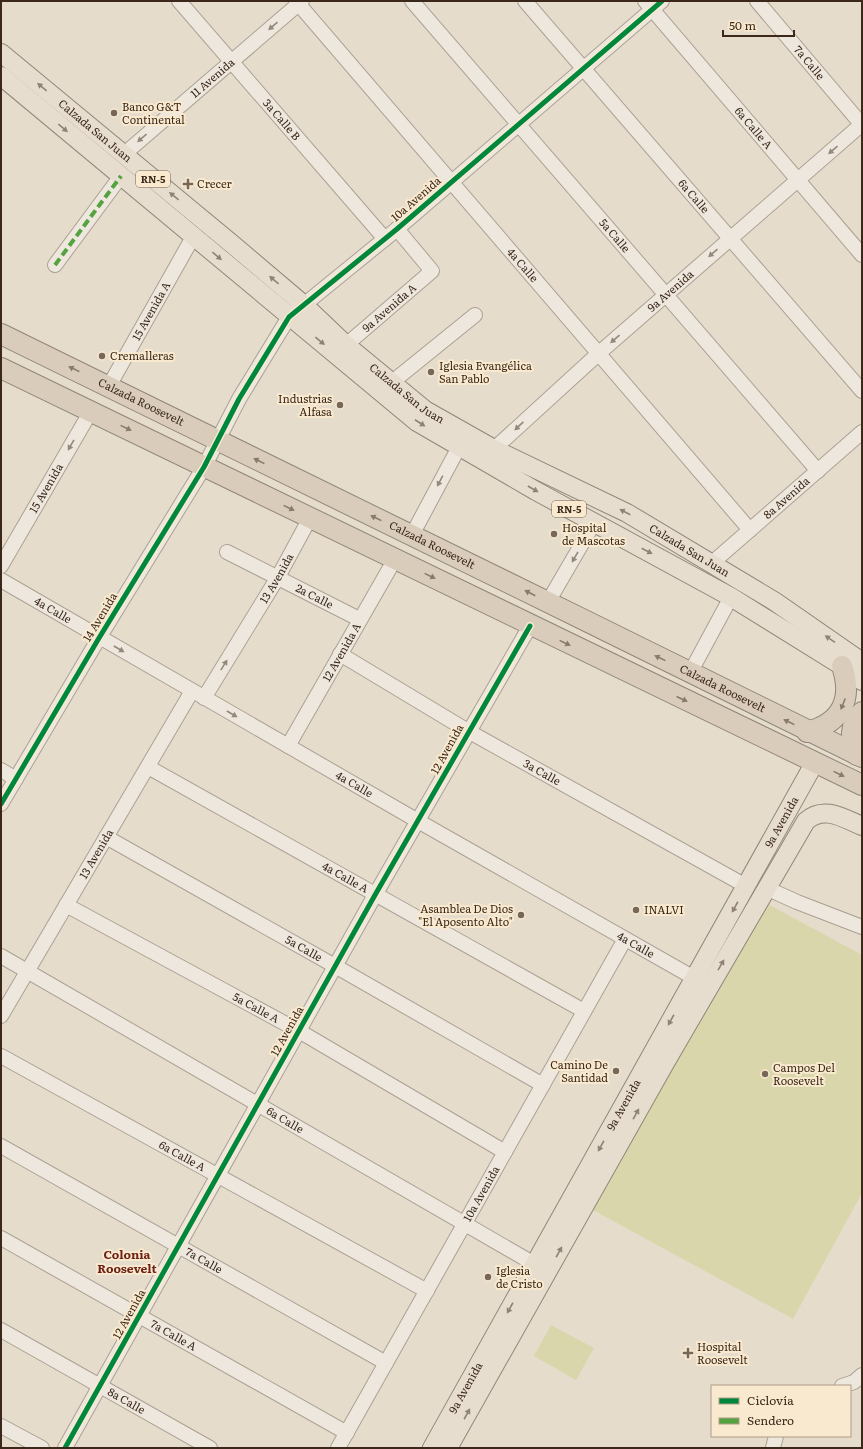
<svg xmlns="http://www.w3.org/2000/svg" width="863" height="1449" font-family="Literata,serif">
	<rect width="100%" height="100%" fill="#e6dccb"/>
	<!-- green -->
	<g fill="#d9d6ab">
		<path d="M764,902L862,955V1193L793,1319L593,1210Z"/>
		<path d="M551,1325L594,1348L576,1380L534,1356Z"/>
	</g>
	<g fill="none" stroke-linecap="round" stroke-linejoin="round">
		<defs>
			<g id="minor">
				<path id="s1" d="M179,1L385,239"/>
				<path id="s2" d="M296,1L750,530"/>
				<path id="s3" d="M412,1L818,471"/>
				<path id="s4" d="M525,1L862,391"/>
				<path id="s5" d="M645,1L862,255"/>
				<path id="s6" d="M757,1L862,125"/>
				<path id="s7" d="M123,155L302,1"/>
				<path d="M55,265L121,176"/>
				<path id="s8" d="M346,345L432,271L397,229"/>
				<path d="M391,383L475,315"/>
				<path id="s9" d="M109,386L193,237"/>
				<path id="s10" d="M490,457L494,449L598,354L862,124"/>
				<path d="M412,535L459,447"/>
				<path id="s11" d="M227,552L359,619"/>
				<path id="s12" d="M712,563L862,432"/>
				<path id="s13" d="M1,566L91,411"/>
				<path id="s14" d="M1,580L418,821L703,983"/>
				<path d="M548,602L594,523"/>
				<path id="s15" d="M340,654L468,731L746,886"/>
				<path d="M690,673L731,597"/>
				<path id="s16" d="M204,698L278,577L310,518"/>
				<path id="s17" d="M288,746L395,559"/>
				<path id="s18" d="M148,767L584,1011"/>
				<path d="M1,770L16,779"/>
				<path d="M1,804L99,638L204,467L239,399L289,317L397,229L662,1"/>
				<path id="s19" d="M106,837L335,966L543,1085"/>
				<path d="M766,888L797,902L862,927"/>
				<path id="s20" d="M66,905L299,1031L505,1152"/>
				<path id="s21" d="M1,956L543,1269"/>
				<path id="s22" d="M1,1016L192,691"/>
				<path id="s23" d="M1,1056L427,1291"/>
				<path id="s24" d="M1,1146L386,1363"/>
				<path id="s25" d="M1,1238L347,1433"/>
				<path id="s26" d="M1,1330L210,1448"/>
				<path d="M842,1386L854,1382L862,1375"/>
				<path d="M1,1426L42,1448"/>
				<path d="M65,1448L375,895L530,626"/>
				<path id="s27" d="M338,1448L625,939"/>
				<path d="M773,1448L776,1436"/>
			</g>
			<g id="major">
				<path id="s28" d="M1,53L232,244L304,305L346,345L425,410L494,449L627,513L774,601L862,662"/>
				<path d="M1,76L417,422L536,491L731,597L839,664L862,681"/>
				<path id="s29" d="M432,1448L815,762"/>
				<path d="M448,1448L665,1063L806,821C824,805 843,818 862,826"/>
			</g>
			<g id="highway">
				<path id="s30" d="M1,334C289,473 575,616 862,757"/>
				<path d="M1,368L862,785"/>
				<path d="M807,732C842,723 853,699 842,666"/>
				<path d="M857,755C850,740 849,724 862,712"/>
			</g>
		</defs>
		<!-- minor casing -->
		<use href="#minor" stroke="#aba194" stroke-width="16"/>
		<!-- major casing -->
		<use href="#major" stroke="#90867b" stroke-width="20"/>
		<!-- highway casing -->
		<use href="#highway" stroke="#90867b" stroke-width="22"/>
		<!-- minor -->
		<use href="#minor" stroke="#eee7dd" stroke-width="14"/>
		<!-- major -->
		<use href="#major" stroke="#e6ddce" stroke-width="18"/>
		<!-- highway -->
		<use href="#highway" stroke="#daccbb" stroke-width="20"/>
		<!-- quiet -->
		<path stroke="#54a340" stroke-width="4" stroke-dasharray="8 4" stroke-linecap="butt" d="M55,265L121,176"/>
		<defs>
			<g id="cycleway">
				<path d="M1,804L99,638L204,467L239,399L289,317L397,229L662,1"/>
				<path d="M65,1448L375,895L530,626"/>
			</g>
		</defs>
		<!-- cycleway casing -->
		<use href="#cycleway" stroke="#f9eacf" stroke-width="8"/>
		<!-- cycleway -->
		<use href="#cycleway" stroke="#00873e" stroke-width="5"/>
	</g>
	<!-- one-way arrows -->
	<defs><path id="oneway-solid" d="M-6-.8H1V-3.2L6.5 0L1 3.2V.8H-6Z"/></defs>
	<g fill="#94887c">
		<use href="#oneway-solid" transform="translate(273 26) rotate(139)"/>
		<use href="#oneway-solid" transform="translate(142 138) rotate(139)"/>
		<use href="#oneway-solid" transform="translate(833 150) rotate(139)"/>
		<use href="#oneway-solid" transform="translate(713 253) rotate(139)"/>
		<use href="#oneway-solid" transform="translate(615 339) rotate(139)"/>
		<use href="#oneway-solid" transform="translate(519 426) rotate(137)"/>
		<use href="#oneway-solid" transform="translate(71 445) rotate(120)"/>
		<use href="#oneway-solid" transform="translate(440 481) rotate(118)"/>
		<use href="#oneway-solid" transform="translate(575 557) rotate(120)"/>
		<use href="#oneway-solid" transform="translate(119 649) rotate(30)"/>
		<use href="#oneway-solid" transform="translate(224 665) rotate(-58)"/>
		<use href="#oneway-solid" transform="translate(232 714) rotate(30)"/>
	</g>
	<g fill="#908274">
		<use href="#oneway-solid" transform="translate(42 87) rotate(-140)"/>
		<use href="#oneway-solid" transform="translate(63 128) rotate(40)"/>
		<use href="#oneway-solid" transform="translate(174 196) rotate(-141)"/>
		<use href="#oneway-solid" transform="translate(217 256) rotate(40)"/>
		<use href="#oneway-solid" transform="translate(274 280) rotate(-140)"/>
		<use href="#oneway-solid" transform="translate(320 341) rotate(39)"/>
		<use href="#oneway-solid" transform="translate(420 423) rotate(33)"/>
		<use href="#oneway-solid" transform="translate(533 489) rotate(30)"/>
		<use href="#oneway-solid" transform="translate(625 512) rotate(-152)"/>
		<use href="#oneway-solid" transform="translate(647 551) rotate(28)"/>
		<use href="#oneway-solid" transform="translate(830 639) rotate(-146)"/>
		<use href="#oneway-solid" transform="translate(735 907) rotate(119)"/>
		<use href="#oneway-solid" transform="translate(721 965) rotate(-60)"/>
		<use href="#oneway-solid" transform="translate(671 1020) rotate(119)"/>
		<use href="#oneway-solid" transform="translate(636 1114) rotate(-61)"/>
		<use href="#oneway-solid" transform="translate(601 1146) rotate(119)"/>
		<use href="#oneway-solid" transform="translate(559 1252) rotate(-61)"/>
		<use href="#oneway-solid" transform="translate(510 1308) rotate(119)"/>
		<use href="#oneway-solid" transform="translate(467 1414) rotate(-61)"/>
	</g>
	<g fill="#8a7a6b">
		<use href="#oneway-solid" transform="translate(74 369) rotate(-154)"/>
		<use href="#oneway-solid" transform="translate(126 428) rotate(26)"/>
		<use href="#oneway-solid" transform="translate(259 461) rotate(-154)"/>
		<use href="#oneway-solid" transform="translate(289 508) rotate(26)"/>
		<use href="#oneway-solid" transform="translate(376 518) rotate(-154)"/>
		<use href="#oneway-solid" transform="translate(430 576) rotate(26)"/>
		<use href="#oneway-solid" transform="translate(530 593) rotate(-153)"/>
		<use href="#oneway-solid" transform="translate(565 643) rotate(26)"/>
		<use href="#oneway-solid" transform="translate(660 658) rotate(-154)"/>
		<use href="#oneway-solid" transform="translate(682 699) rotate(25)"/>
		<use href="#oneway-solid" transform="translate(843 704) rotate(112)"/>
		<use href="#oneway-solid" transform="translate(789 722) rotate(-154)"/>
		<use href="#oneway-solid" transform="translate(839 774) rotate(26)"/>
	</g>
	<!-- markers -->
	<g fill="#776759" stroke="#f9eacf" stroke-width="1.5">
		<circle cx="114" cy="113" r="4"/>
		<path d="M186 178h4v4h4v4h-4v4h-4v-4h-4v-4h4z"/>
		<circle cx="102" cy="356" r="4"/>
		<circle cx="431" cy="372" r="4"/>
		<circle cx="340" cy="405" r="4"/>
		<circle cx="554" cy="534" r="4"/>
		<circle cx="636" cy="910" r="4"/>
		<circle cx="521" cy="915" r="4"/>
		<circle cx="616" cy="1071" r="4"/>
		<circle cx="765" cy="1074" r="4"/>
		<circle cx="488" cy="1277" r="4"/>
		<path d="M686 1347h4v4h4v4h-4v4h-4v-4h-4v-4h4z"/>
	</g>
	<g text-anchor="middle" stroke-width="4" stroke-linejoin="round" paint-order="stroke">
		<!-- shield labels -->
		<g fill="#f9eacf" stroke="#746251" stroke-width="1">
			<rect x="136" y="171" width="34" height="16" rx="3"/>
			<rect x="552" y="501" width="34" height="16" rx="3"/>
		</g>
		<g font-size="10" font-weight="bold" fill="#3b281b">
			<text x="153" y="183">RN-5</text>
			<text x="569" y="513">RN-5</text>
		</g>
		<!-- street labels -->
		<g font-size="11" fill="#3b281b" stroke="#f9eacf">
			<text dy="4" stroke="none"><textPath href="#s6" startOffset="81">7a Calle</textPath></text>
			<text dy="4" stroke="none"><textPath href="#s7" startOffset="118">11 Avenida</textPath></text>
			<text dy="4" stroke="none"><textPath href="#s1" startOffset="157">3a Calle B</textPath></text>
			<text dy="4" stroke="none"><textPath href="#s5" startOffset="167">6a Calle A</textPath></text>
			<text dy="4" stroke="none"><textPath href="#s28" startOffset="122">Calzada San Juan</textPath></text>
			<text dy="4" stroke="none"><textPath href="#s4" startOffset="258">6a Calle</textPath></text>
			<text transform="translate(416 199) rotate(-41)" y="4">10a Avenida</text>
			<text dy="4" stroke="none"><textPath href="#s3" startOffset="310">5a Calle</textPath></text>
			<text dy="4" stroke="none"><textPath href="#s2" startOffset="348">4a Calle</textPath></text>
			<text dy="4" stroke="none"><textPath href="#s10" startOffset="246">9a Avenida</textPath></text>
			<text dy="4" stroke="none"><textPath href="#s8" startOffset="57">9a Avenida A</textPath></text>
			<text dy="4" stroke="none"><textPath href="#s9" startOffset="86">15 Avenida A</textPath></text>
			<text dy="4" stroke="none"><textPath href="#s28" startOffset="530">Calzada San Juan</textPath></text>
			<text dy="4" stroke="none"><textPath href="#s30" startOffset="156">Calzada Roosevelt</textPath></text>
			<text dy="4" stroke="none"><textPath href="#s13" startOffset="90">15 Avenida</textPath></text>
			<text dy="4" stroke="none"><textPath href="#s12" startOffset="99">8a Avenida</textPath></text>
			<text dy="4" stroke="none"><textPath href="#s30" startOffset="480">Calzada Roosevelt</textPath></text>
			<text dy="4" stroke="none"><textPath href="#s28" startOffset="854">Calzada San Juan</textPath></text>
			<text dy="4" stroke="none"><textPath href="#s16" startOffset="140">13 Avenida</textPath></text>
			<text dy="4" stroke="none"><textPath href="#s11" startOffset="98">2a Calle</textPath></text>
			<text dy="4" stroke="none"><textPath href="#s14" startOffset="60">4a Calle</textPath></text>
			<text transform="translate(100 617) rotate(-59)" y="4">14 Avenida</text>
			<text dy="4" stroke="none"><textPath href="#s17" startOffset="108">12 Avenida A</textPath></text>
			<text dy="4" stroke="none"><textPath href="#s30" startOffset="804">Calzada Roosevelt</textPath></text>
			<text transform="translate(447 749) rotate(-61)" y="4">12 Avenida</text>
			<text dy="4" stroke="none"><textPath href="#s15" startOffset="234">3a Calle</textPath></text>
			<text dy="4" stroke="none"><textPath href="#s14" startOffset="408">4a Calle</textPath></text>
			<text dy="4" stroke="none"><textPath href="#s29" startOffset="717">9a Avenida</textPath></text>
			<text dy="4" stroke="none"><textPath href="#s22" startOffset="188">13 Avenida</textPath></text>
			<text dy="4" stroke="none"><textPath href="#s18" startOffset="226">4a Calle A</textPath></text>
			<text dy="4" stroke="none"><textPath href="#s14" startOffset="732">4a Calle</textPath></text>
			<text dy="4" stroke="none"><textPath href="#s19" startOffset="227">5a Calle</textPath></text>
			<text dy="4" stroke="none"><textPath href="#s20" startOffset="216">5a Calle A</textPath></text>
			<text transform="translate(287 1031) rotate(-61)" y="4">12 Avenida</text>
			<text dy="4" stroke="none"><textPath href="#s29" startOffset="393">9a Avenida</textPath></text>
			<text dy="4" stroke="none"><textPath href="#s21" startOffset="328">6a Calle</textPath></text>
			<text dy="4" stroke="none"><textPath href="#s23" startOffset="207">6a Calle A</textPath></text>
			<text dy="4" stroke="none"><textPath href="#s27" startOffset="292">10a Avenida</textPath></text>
			<text dy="4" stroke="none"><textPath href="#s24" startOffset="233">7a Calle</textPath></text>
			<text transform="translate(129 1314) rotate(-61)" y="4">12 Avenida</text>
			<text dy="4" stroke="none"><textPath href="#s25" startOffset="198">7a Calle A</textPath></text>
			<text dy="4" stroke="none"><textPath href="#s29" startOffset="69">9a Avenida</textPath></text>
			<text dy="4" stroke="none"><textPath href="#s26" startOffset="144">8a Calle</textPath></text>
		</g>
		<!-- poi labels -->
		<g font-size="11" fill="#3b281b" stroke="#f9eacf" text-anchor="start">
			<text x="122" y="111">Banco G&amp;T<tspan x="122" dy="13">Continental</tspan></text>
			<text x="197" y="188">Crecer</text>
			<text x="110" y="360">Cremalleras</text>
			<text x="439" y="370">Iglesia Evangélica<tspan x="439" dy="13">San Pablo</tspan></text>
			<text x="332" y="403" text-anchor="end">Industrias<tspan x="332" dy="13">Alfasa</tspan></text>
			<text x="562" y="532">Hospital<tspan x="562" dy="13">de Mascotas</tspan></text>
			<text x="513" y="913" text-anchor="end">Asamblea De Dios<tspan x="513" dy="13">"El Aposento Alto"</tspan></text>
			<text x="644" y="914">INALVI</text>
			<text x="608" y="1069" text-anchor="end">Camino De<tspan x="608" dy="13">Santidad</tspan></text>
			<text x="773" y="1072">Campos Del<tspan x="773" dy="13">Roosevelt</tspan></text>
			<text x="496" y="1275">Iglesia<tspan x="496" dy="13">de Cristo</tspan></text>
			<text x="697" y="1351">Hospital<tspan x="697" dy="13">Roosevelt</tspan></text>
		</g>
		<!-- neighbourhood labels -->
		<g font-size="12" font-weight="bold" fill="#6c2216" stroke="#f9eacf">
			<text x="127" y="1259">Colonia<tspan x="127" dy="14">Roosevelt</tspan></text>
		</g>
	</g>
	<!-- border -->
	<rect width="863" height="1449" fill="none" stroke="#3b281b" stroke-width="4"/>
	<!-- legend -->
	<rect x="711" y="1385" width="140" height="52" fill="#f9eacf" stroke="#ad9c87"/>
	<rect x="719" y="1398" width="20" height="6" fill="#00873e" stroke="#ad9c87"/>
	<text x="747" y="1405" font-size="12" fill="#3b281b">Ciclovía</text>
	<rect x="719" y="1418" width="20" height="6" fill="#54a340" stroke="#ad9c87"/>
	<text x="747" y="1425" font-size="12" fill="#3b281b">Sendero</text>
	<!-- scale -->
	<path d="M723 30v6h71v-6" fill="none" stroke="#3b281b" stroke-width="2"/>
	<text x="729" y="30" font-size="12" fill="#3b281b" stroke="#f9eacf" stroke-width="3" paint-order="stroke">50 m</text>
</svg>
